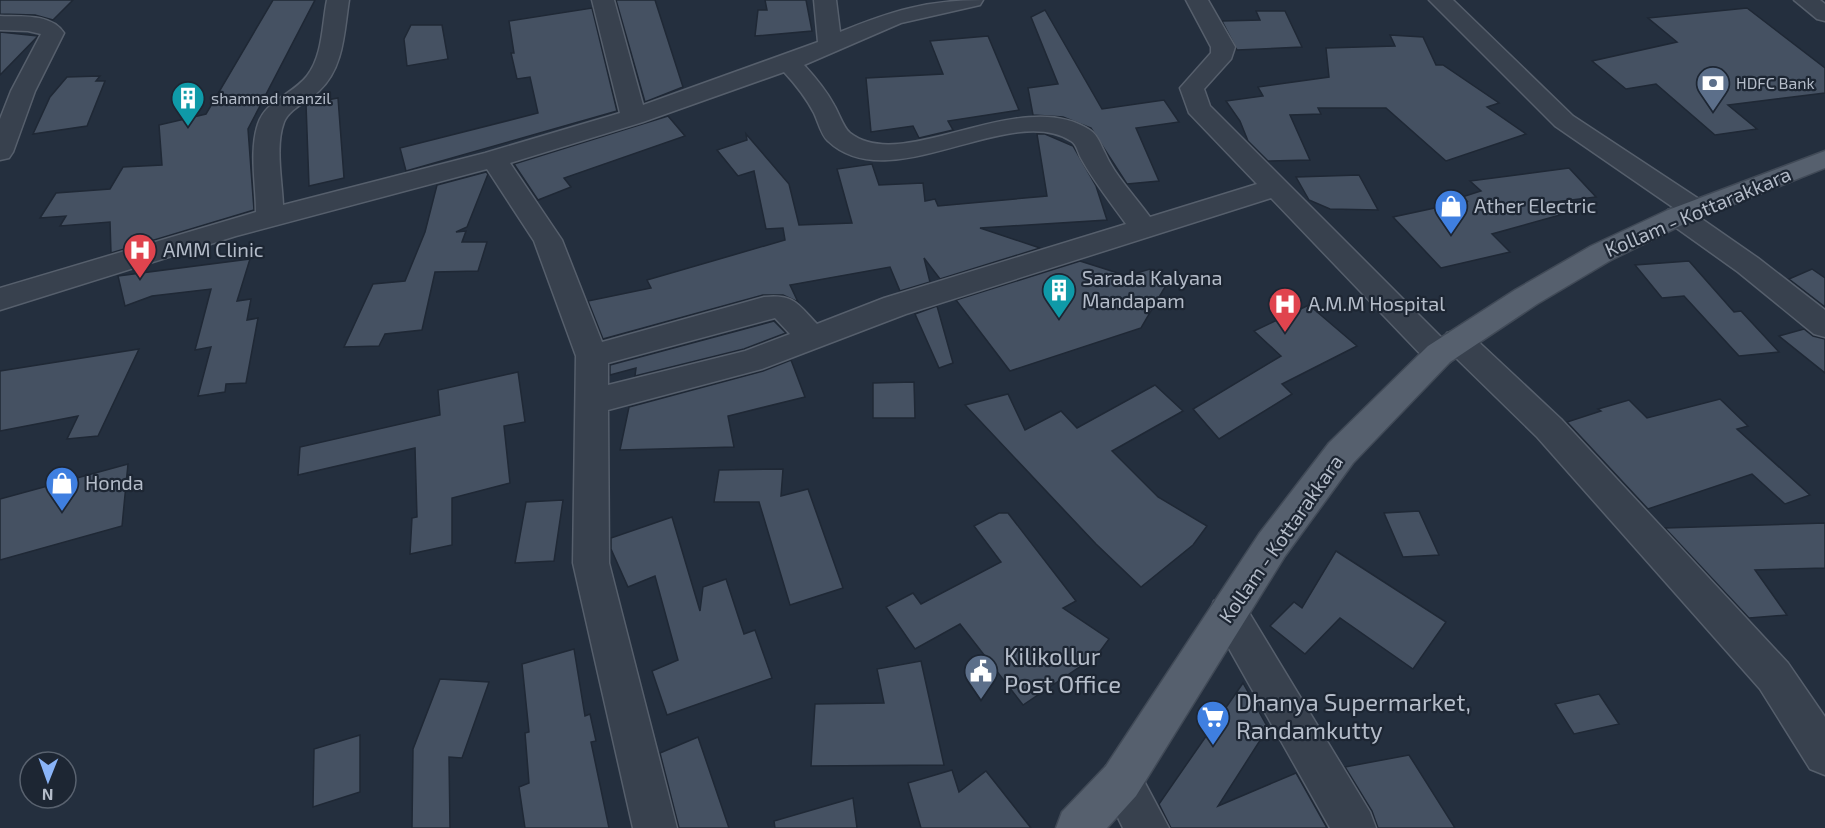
<svg xmlns="http://www.w3.org/2000/svg" width="1825" height="828" font-family="'Exo 2',sans-serif">
	<rect width="100%" height="100%" fill="#242f3e"/>
	<!-- building -->
	<g fill="#455162" stroke="#1f2835" stroke-width="1.5">
		<path d="M0,0H73L53,20L35,15L0,14Z"/>
		<path d="M273,0H315L248,129L254,210L111,253L110,222L60,226L66,216L40,218L56,193L110,189L123,167L162,165L159,125L206,114Z"/>
		<path d="M616,0H655L683,87L645,102Z"/>
		<path d="M765,0H806L812,31L755,36L758,10H767Z"/>
		<path d="M592,8L617,111L406,171L400,148L538,113L530,77L517,79L511,53H514L509,21Z"/>
		<path d="M1747,8L1825,68V93L1728,105L1757,129L1715,135L1656,84L1626,89L1592,61L1677,42L1648,18Z"/>
		<path d="M1045,10L1102,109L1164,100L1179,122L1136,128L1159,181L1127,184L1091,128L1063,117L1033,115L1028,88L1058,84L1031,17Z"/>
		<path d="M1256,11H1285L1302,47L1237,50L1222,21L1260,20Z"/>
		<path d="M411,25H442L448,59L407,66L404,39Z"/>
		<path d="M0,32L38,36L0,75Z"/>
		<path d="M1390,35L1423,37L1436,65H1443L1499,103L1487,107L1526,134L1446,161L1386,108H1318L1321,114L1290,115L1310,160L1268,161L1248,141L1240,121L1226,101L1263,96L1258,87L1329,77L1326,48L1395,46Z"/>
		<path d="M988,36L1019,110L948,121L953,130L919,138L913,126L871,132L866,78L943,74L930,41Z"/>
		<path d="M100,76L96,81H105L87,126L33,134L50,97L67,77Z"/>
		<path d="M338,98L344,178L309,186L306,104Z"/>
		<path d="M668,116L685,136L564,178L571,187L538,200L514,164Z"/>
		<path d="M746,134L789,184L799,225L852,223L837,169L872,164L879,185L923,183L925,201L935,199L938,206L1047,196L1037,134H1045L1073,146L1096,186L1107,220L980,228L1040,248L940,279L924,258L930,282L900,291L890,267L790,285L798,302L783,295H763L603,339L588,301L651,288L647,280L785,240L783,228L766,229L754,171L738,176L717,150L747,140Z"/>
		<path d="M1569,168L1596,197L1546,203L1560,215L1492,234L1510,252L1441,268L1393,217L1467,201L1462,197L1481,191L1470,181Z"/>
		<path d="M486,172L488,174L467,227L456,232L466,231L462,242H487L478,271L435,272L422,330L385,334L379,346L344,347L373,284L405,281L425,232L437,185Z"/>
		<path d="M1359,175L1378,210L1330,209L1309,200L1296,177Z"/>
		<path d="M250,259L237,301L251,299L247,320L258,318L246,383L226,384L225,392L198,396L211,347L195,350L211,289L152,296L125,306L118,276Z"/>
		<path d="M1080,261L1127,276L1150,269L1165,287L1141,328L1010,371L956,300Z"/>
		<path d="M1689,261L1734,312L1741,311L1779,352L1739,356L1684,296L1662,298L1635,265Z"/>
		<path d="M1812,269L1825,278V307L1789,279Z"/>
		<path d="M1309,305L1357,346L1282,384L1292,394L1219,439L1193,409L1281,356L1254,331Z"/>
		<path d="M937,306L953,363L939,368L915,314Z"/>
		<path d="M774,321L786,333L744,349L635,376L636,368L610,375V365Z"/>
		<path d="M1804,329L1813,336L1825,339V373L1779,336Z"/>
		<path d="M139,349L98,436L67,439L78,416L0,431V371Z"/>
		<path d="M791,360L805,397L728,416L734,447L620,450L629,407L763,371Z"/>
		<path d="M518,372L525,422L504,426L510,483L452,498V545L410,554L412,518L417,517L415,448L298,475L300,447L440,415L438,390Z"/>
		<path d="M914,382L915,418H873V383Z"/>
		<path d="M1155,385L1183,411L1112,451L1158,497L1207,526L1193,545L1141,587L1096,544L965,405L1008,394L1025,430L1061,411L1077,428Z"/>
		<path d="M1720,399L1748,426L1737,429L1810,495L1785,504L1752,474L1648,509L1567,422L1601,411L1598,409L1629,400L1647,418Z"/>
		<path d="M128,464L122,526L0,560V499Z"/>
		<path d="M783,469L781,496L808,489L843,588L790,605L759,502H714L719,470Z"/>
		<path d="M563,500L554,561L515,563L526,502Z"/>
		<path d="M1419,511L1439,555L1403,557L1384,513Z"/>
		<path d="M999,513H1008L1076,601L1063,608L1109,639L1090,665L1087,662L1023,705L960,624L915,649L886,607L913,593L921,604L1001,562L974,526Z"/>
		<path d="M672,517L700,611L703,587L726,579L744,634L755,630L772,678L667,715L652,671L678,660L655,576L628,587L611,549V538Z"/>
		<path d="M1825,523V568L1755,570L1787,615L1749,618L1665,528Z"/>
		<path d="M1336,551L1446,622L1413,669L1340,618L1305,654L1270,626L1294,602L1302,608Z"/>
		<path d="M574,649L585,716L590,714L596,741L591,742L609,828H525L519,787L529,783L525,733L529,732L522,664Z"/>
		<path d="M921,661L944,765L811,766L815,704L884,703L877,669Z"/>
		<path d="M440,679L489,682L462,758L449,757L450,828H412L413,749Z"/>
		<path d="M1243,683L1268,728L1218,806L1296,773L1327,828H1171L1159,804Z"/>
		<path d="M1599,694L1619,724L1574,734L1555,704Z"/>
		<path d="M360,735V792L313,807L314,749Z"/>
		<path d="M698,737L729,828H679L660,753Z"/>
		<path d="M1409,755L1455,828H1378L1372,811L1345,767Z"/>
		<path d="M952,770L959,792L986,771L1031,828H921L908,783Z"/>
		<path d="M853,798L857,828H775L774,821Z"/>
	</g>
	<g fill="none" stroke-linecap="round" stroke-linejoin="round">
		<defs>
			<g id="minor">
				<path d="M327,0H349C344,32 344,68 319,91C309,101 290,108 284,122C275,146 282,180 283,205L485,153L620,113L592,0H614L643,105L818,42L814,0H836L840,32C891,11 927,0 983,0L980,5L901,23L804,65C815,77 826,90 834,105C839,113 843,127 850,133C903,175 1021,84 1090,130C1098,135 1101,146 1105,153C1115,176 1135,196 1150,217L1257,184L1189,113L1180,88L1211,53V47L1186,0H1208L1235,47L1231,59L1204,89L1210,106L1443,339L1447,333L1458,330L1469,333L1561,419L1788,663L1825,717V775L1810,769L1760,689L1537,437L1454,356L1450,362L1439,366L1428,362L1271,198L906,314L762,369L608,410L609,563L677,828H633L573,563L576,356L534,241L487,169L236,236L0,310V288L256,212C256,185 249,151 258,124C266,100 292,95 307,76C323,56 322,24 327,0ZM784,72C796,85 806,98 814,113C818,121 821,135 828,141C890,200 1010,101 1071,141C1077,144 1078,154 1082,160C1095,183 1111,203 1126,224L884,298L817,324C797,303 794,294 764,297L602,342L562,240L510,163L643,122ZM775,318L790,334L745,351L608,385V363Z"/>
				<path d="M1429,0H1453L1573,116L1705,203L1709,209L1705,215L1699,217L1758,258L1825,310V337L1814,334L1738,272L1668,222L1664,216L1668,210L1674,208L1555,126Z"/>
				<path d="M1794,0H1820L1825,4V21L1817,19Z"/>
				<path d="M0,16C21,17 51,13 64,33L35,91L13,152L9,158L0,160V119L11,91L41,34L28,31L0,30Z"/>
				<path d="M1228,596L1242,601L1370,812L1376,828H1330L1209,613L1214,601Z"/>
				<path d="M1121,760L1136,766L1169,828H1123L1100,781L1106,766Z"/>
			</g>
			<path id="major" d="M1825,151V168L1688,222L1611,260L1537,304L1450,362L1353,463L1285,556L1136,796L1107,828H1056L1062,812L1106,766L1259,534L1329,443L1428,346L1515,290L1591,246L1668,210Z"/>
		</defs>
		<!-- minor casing -->
		<use href="#minor" stroke="#565f6c" stroke-width="3"/>
		<!-- major casing -->
		<use href="#major" stroke="#414a57" stroke-width="3"/>
		<!-- minor -->
		<use href="#minor" fill="#38414e" fill-rule="evenodd"/>
		<!-- major -->
		<use href="#major" fill="#56606e" fill-rule="evenodd"/>
	</g>
	<!-- icons -->
	<defs>
		<symbol id="bank-pin" viewBox="-11 -11 22 30"><path d="M0 17L-7.5 6A9.5 9.5 0 1 1 7.5 6Z" fill="#5c6f8a" stroke="#1d2633"/><path d="M-6-4H6V4H-6ZM0-2.3a2.3 2.3 0 1 0 0 4.6a2.3 2.3 0 1 0 0-4.6Z" fill="#fff"/></symbol>
		<symbol id="building-pin" viewBox="-11 -11 22 30"><path d="M0 17L-7.5 6A9.5 9.5 0 1 1 7.5 6Z" fill="#0f9aa8" stroke="#1d2633"/><path d="M-4-6H4V6H1V3H-1V6H-4ZM-2.5-4.3h1.7v1.8h-1.7ZM.8-4.3h1.7v1.8H.8ZM-2.5-1h1.7V.8h-1.7ZM.8-1h1.7V.8H.8Z" fill="#fff"/></symbol>
		<symbol id="shop-pin" viewBox="-11 -11 22 30"><path d="M0 17L-7.5 6A9.5 9.5 0 1 1 7.5 6Z" fill="#3f7fe0" stroke="#1d2633"/><path d="M-5-2.5h2.3a2.7 3.5 0 0 1 5.4 0H5L5.5 6h-11ZM-1.5-2.5h3a1.5 2.3 0 0 0-3 0Z" fill="#fff"/></symbol>
		<symbol id="hospital-pin" viewBox="-11 -11 22 30"><path d="M0 17L-7.5 6A9.5 9.5 0 1 1 7.5 6Z" fill="#e0444e" stroke="#1d2633"/><path d="M-5-5h3v3.5h4V-5h3V5h-3V1.5h-4V5h-3Z" fill="#fff"/></symbol>
		<symbol id="civic-pin" viewBox="-11 -11 22 30"><path d="M0 17L-7.5 6A9.5 9.5 0 1 1 7.5 6Z" fill="#5c6f8a" stroke="#1d2633"/><path d="M-.6-6.5H3V-4.5H.6V-3L4-1V1h2V6H-6V1h2V-1L-.6-3ZM-1.2 2.5V6h2.4V2.5Z" fill="#fff"/></symbol>
		<symbol id="supermarket-pin" viewBox="-11 -11 22 30"><path d="M0 17L-7.5 6A9.5 9.5 0 1 1 7.5 6Z" fill="#3f7fe0" stroke="#1d2633"/><path d="M-6-5.5h2.5l.6 2H6L4.5 2H-2.5L-4.4-4H-6ZM-1.5 3.2a1.3 1.3 0 1 0 .1 0ZM3 3.2a1.3 1.3 0 1 0 .1 0Z" fill="#fff"/></symbol>
	</defs>
	<g fill-rule="evenodd">
		<use href="#bank-pin" x="1694" y="64" width="38" height="52"/>
		<use href="#building-pin" x="169" y="79" width="38" height="52"/>
		<use href="#shop-pin" x="1432" y="187" width="38" height="52"/>
		<use href="#hospital-pin" x="121" y="231" width="38" height="52"/>
		<use href="#building-pin" x="1040" y="271" width="38" height="52"/>
		<use href="#hospital-pin" x="1266" y="285" width="38" height="52"/>
		<use href="#shop-pin" x="43" y="464" width="38" height="52"/>
		<use href="#civic-pin" x="962" y="652" width="38" height="52"/>
		<use href="#supermarket-pin" x="1194" y="698" width="38" height="52"/>
	</g>
	<g text-anchor="middle" stroke-width="4.5" stroke-linejoin="round" paint-order="stroke">
		<!-- far-poi labels -->
		<g font-size="16" fill="#b4bcc9" stroke="#1d2633" text-anchor="start">
			<text x="1736" y="89">HDFC Bank</text>
			<text x="211" y="104">shamnad manzil</text>
		</g>
		<!-- poi labels -->
		<g font-size="20" fill="#b4bcc9" stroke="#1d2633" text-anchor="start">
			<text x="1474" y="213">Ather Electric</text>
			<text x="163" y="257">AMM Clinic</text>
			<text x="1082" y="285">Sarada Kalyana<tspan x="1082" dy="23">Mandapam</tspan></text>
			<text x="1308" y="311">A.M.M Hospital</text>
			<text x="85" y="490">Honda</text>
		</g>
		<!-- street labels -->
		<g font-size="20" fill="#b4bcc9" stroke="#1d2633">
			<text transform="translate(1698 212) rotate(-23)" y="7">Kollam - Kottarakkara</text>
			<text transform="translate(1281 539) rotate(-55)" y="7">Kollam - Kottarakkara</text>
		</g>
		<!-- near-poi labels -->
		<g font-size="24" fill="#b4bcc9" stroke="#1d2633" text-anchor="start">
			<text x="1004" y="665">Kilikollur<tspan x="1004" dy="28">Post Office</tspan></text>
			<text x="1236" y="711">Dhanya Supermarket,<tspan x="1236" dy="28">Randamkutty</tspan></text>
		</g>
	</g>
	<!-- north arrow -->
	<g transform="translate(48 780) rotate(181)"><circle r="28" fill="#1d2633" stroke="#59626f" stroke-width="1.5"/>
	<path d="M0-4.5L10 22L0 15L-10 22Z" fill="#8ab4f8"/>
	<text y="-9" font-size="16" font-weight="bold" text-anchor="middle" fill="#b4bcc9">N</text>
	</g>
</svg>
